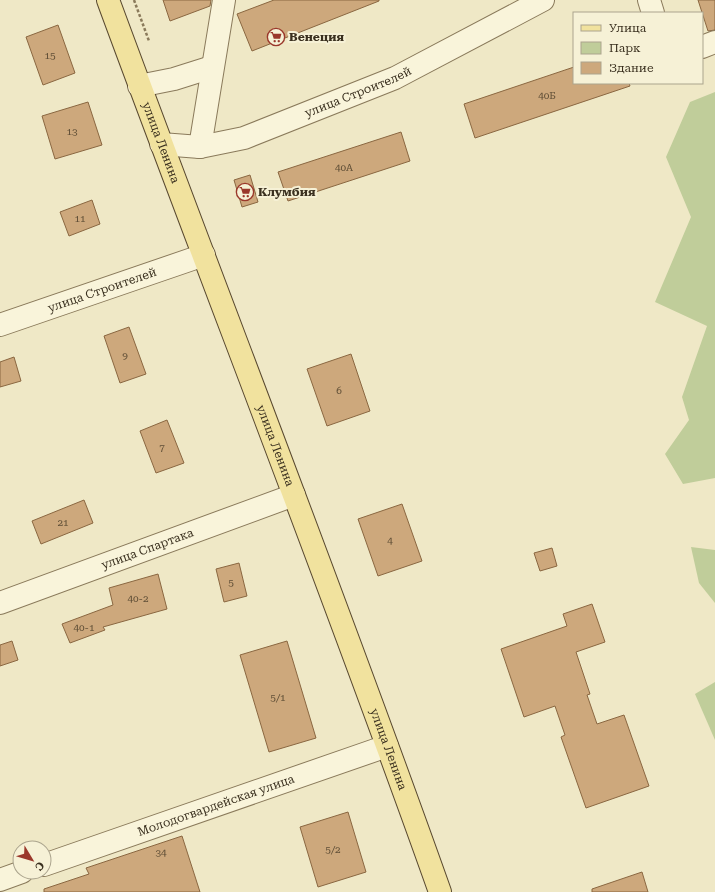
<svg xmlns="http://www.w3.org/2000/svg" width="715" height="892" font-family="'Roboto Serif',serif">
	<rect width="100%" height="100%" fill="#efe8c6"/>
	<!-- green -->
	<g fill="#c0cd9a">
		<path d="M715,92V478L683,484L665,454L689,420L682,397L707,326L655,302L691,217L666,157L690,102Z"/>
		<path d="M691,547L715,550V603L699,583Z"/>
		<path d="M715,682V740L695,694Z"/>
	</g>
	<!-- building -->
	<g fill="#cda87c" stroke="#8a6741">
		<path d="M163,0H211L210,6L170,21Z"/>
		<path d="M274,0H379V1L252,51L237,14Z"/>
		<path d="M698,0H715V30L708,31Z"/>
		<path d="M58,25L75,73L43,85L26,37Z"/>
		<path d="M574,67V83H629L630,86L475,138L464,104Z"/>
		<path d="M88,102L102,145L55,159L42,116Z"/>
		<path d="M401,132L410,161L288,201L278,172Z"/>
		<path d="M250,175L258,202L242,207L234,180Z"/>
		<path d="M92,200L100,224L69,236L60,212Z"/>
		<path d="M129,327L146,374L120,383L104,336Z"/>
		<path d="M351,354L370,411L327,426L307,369Z"/>
		<path d="M14,357L21,381L0,387V362Z"/>
		<path d="M167,420L184,463L156,473L140,431Z"/>
		<path d="M84,500L93,523L41,544L32,521Z"/>
		<path d="M402,504L422,561L378,576L358,519Z"/>
		<path d="M552,548L557,566L540,571L534,553Z"/>
		<path d="M239,563L247,596L224,602L216,569Z"/>
		<path d="M158,574L167,609L103,627L105,630L70,643L62,624L113,605L109,588Z"/>
		<path d="M592,604L605,642L576,652L590,694L587,695L597,724L624,715L649,786L586,808L561,737L565,735L555,706L524,717L501,649L567,626L563,614Z"/>
		<path d="M12,641L18,660L0,666V645Z"/>
		<path d="M287,641L316,738L269,752L240,655Z"/>
		<path d="M348,812L366,872L318,887L300,827Z"/>
		<path d="M182,836L200,892H44V889L89,874L86,868Z"/>
		<path d="M642,872L648,892H592V889Z"/>
	</g>
	<g fill="none" stroke-linecap="round" stroke-linejoin="round">
		<defs>
			<g id="minor">
				<path d="M649,0L653,13"/>
				<path d="M702,47L715,42"/>
				<path d="M139,86L174,79L212,67"/>
				<path id="s1" d="M161,144L200,147L244,138L395,78L543,0"/>
				<path d="M200,147L224,0"/>
				<path id="s2" d="M0,325L204,255"/>
				<path id="s3" d="M0,603L294,495"/>
				<path id="s4" d="M44,865L387,746"/>
				<path d="M0,880L22,872"/>
			</g>
			<g id="major">
				<path id="s5" d="M108,0C218,298 334,593 440,892"/>
			</g>
		</defs>
		<!-- minor casing -->
		<use href="#minor" stroke="#8a7a5b" stroke-width="24"/>
		<!-- major casing -->
		<use href="#major" stroke="#58482f" stroke-width="24"/>
		<!-- path -->
		<path stroke="#8a7a5b" stroke-width="2.5" stroke-dasharray="3 2" stroke-linecap="butt" d="M134,0L149,41"/>
		<!-- minor -->
		<use href="#minor" stroke="#f9f4da" stroke-width="22"/>
		<!-- major -->
		<use href="#major" stroke="#f1e29e" stroke-width="22"/>
	</g>
	<!-- icons -->
	<defs>
		<symbol id="supermarket-ring" viewBox="-11 -11 22 22"><circle r="9.5" fill="#f6f1d6" stroke="#9a382b" stroke-width="1.5"/><path d="M-6-5.5h2.5l.6 2H6L4.5 2H-2.5L-4.4-4H-6ZM-1.5 3.2a1.3 1.3 0 1 0 .1 0ZM3 3.2a1.3 1.3 0 1 0 .1 0Z" fill="#9a382b"/></symbol>
	</defs>
	<g fill-rule="evenodd">
		<use href="#supermarket-ring" x="266" y="27" width="20" height="20"/>
		<use href="#supermarket-ring" x="235" y="182" width="20" height="20"/>
	</g>
	<g text-anchor="middle" stroke-width="4" stroke-linejoin="round" paint-order="stroke">
		<!-- number labels -->
		<g font-size="10" fill="#5f4e36">
			<text x="50" y="59">15</text>
			<text x="547" y="99">40Б</text>
			<text x="72" y="135">13</text>
			<text x="344" y="171">40А</text>
			<text x="80" y="222">11</text>
			<text x="125" y="359">9</text>
			<text x="339" y="394">6</text>
			<text x="162" y="451">7</text>
			<text x="63" y="526">21</text>
			<text x="390" y="544">4</text>
			<text x="231" y="586">5</text>
			<text x="138" y="602">40-2</text>
			<text x="84" y="631">40-1</text>
			<text x="278" y="701">5/1</text>
			<text x="333" y="853">5/2</text>
			<text x="161" y="856">34</text>
		</g>
		<!-- poi labels -->
		<g font-size="12" font-weight="bold" fill="#3a301f" stroke="#f6f1d6" text-anchor="start">
			<text x="289" y="41">Венеция</text>
			<text x="258" y="196">Клумбия</text>
		</g>
		<!-- street labels -->
		<g font-size="12" fill="#3a301f" stroke="#f6f1d6">
			<text dy="4" stroke="none"><textPath href="#s1" startOffset="207">улица Строителей</textPath></text>
			<text dy="4" stroke="none"><textPath href="#s5" startOffset="152">улица Ленина</textPath></text>
			<text dy="4" stroke="none"><textPath href="#s2" startOffset="108">улица Строителей</textPath></text>
			<text dy="4" stroke="none"><textPath href="#s5" startOffset="476">улица Ленина</textPath></text>
			<text dy="4" stroke="none"><textPath href="#s3" startOffset="157">улица Спартака</textPath></text>
			<text dy="4" stroke="none"><textPath href="#s5" startOffset="800">улица Ленина</textPath></text>
			<text dy="4" stroke="none"><textPath href="#s4" startOffset="182">Молодогвардейская улица</textPath></text>
		</g>
	</g>
	<!-- legend -->
	<rect x="573" y="12" width="130" height="72" fill="#f6f1d6" stroke="#aba48d"/>
	<rect x="581" y="25" width="20" height="6" fill="#f1e29e" stroke="#aba48d"/>
	<text x="609" y="32" font-size="12" fill="#3a301f">Улица</text>
	<rect x="581" y="42" width="20" height="12" fill="#c0cd9a" stroke="#aba48d"/>
	<text x="609" y="52" font-size="12" fill="#3a301f">Парк</text>
	<rect x="581" y="62" width="20" height="12" fill="#cda87c" stroke="#aba48d"/>
	<text x="609" y="72" font-size="12" fill="#3a301f">Здание</text>
	<!-- north arrow -->
	<g transform="translate(32 860) rotate(128)"><circle r="19" fill="#f6f1d6" stroke="#aba48d"/>
	<path d="M0-3L7 15L0 10L-7 15Z" fill="#9a382b"/>
	<text y="-6" font-size="11" font-weight="bold" text-anchor="middle" fill="#3a301f">С</text>
	</g>
</svg>
